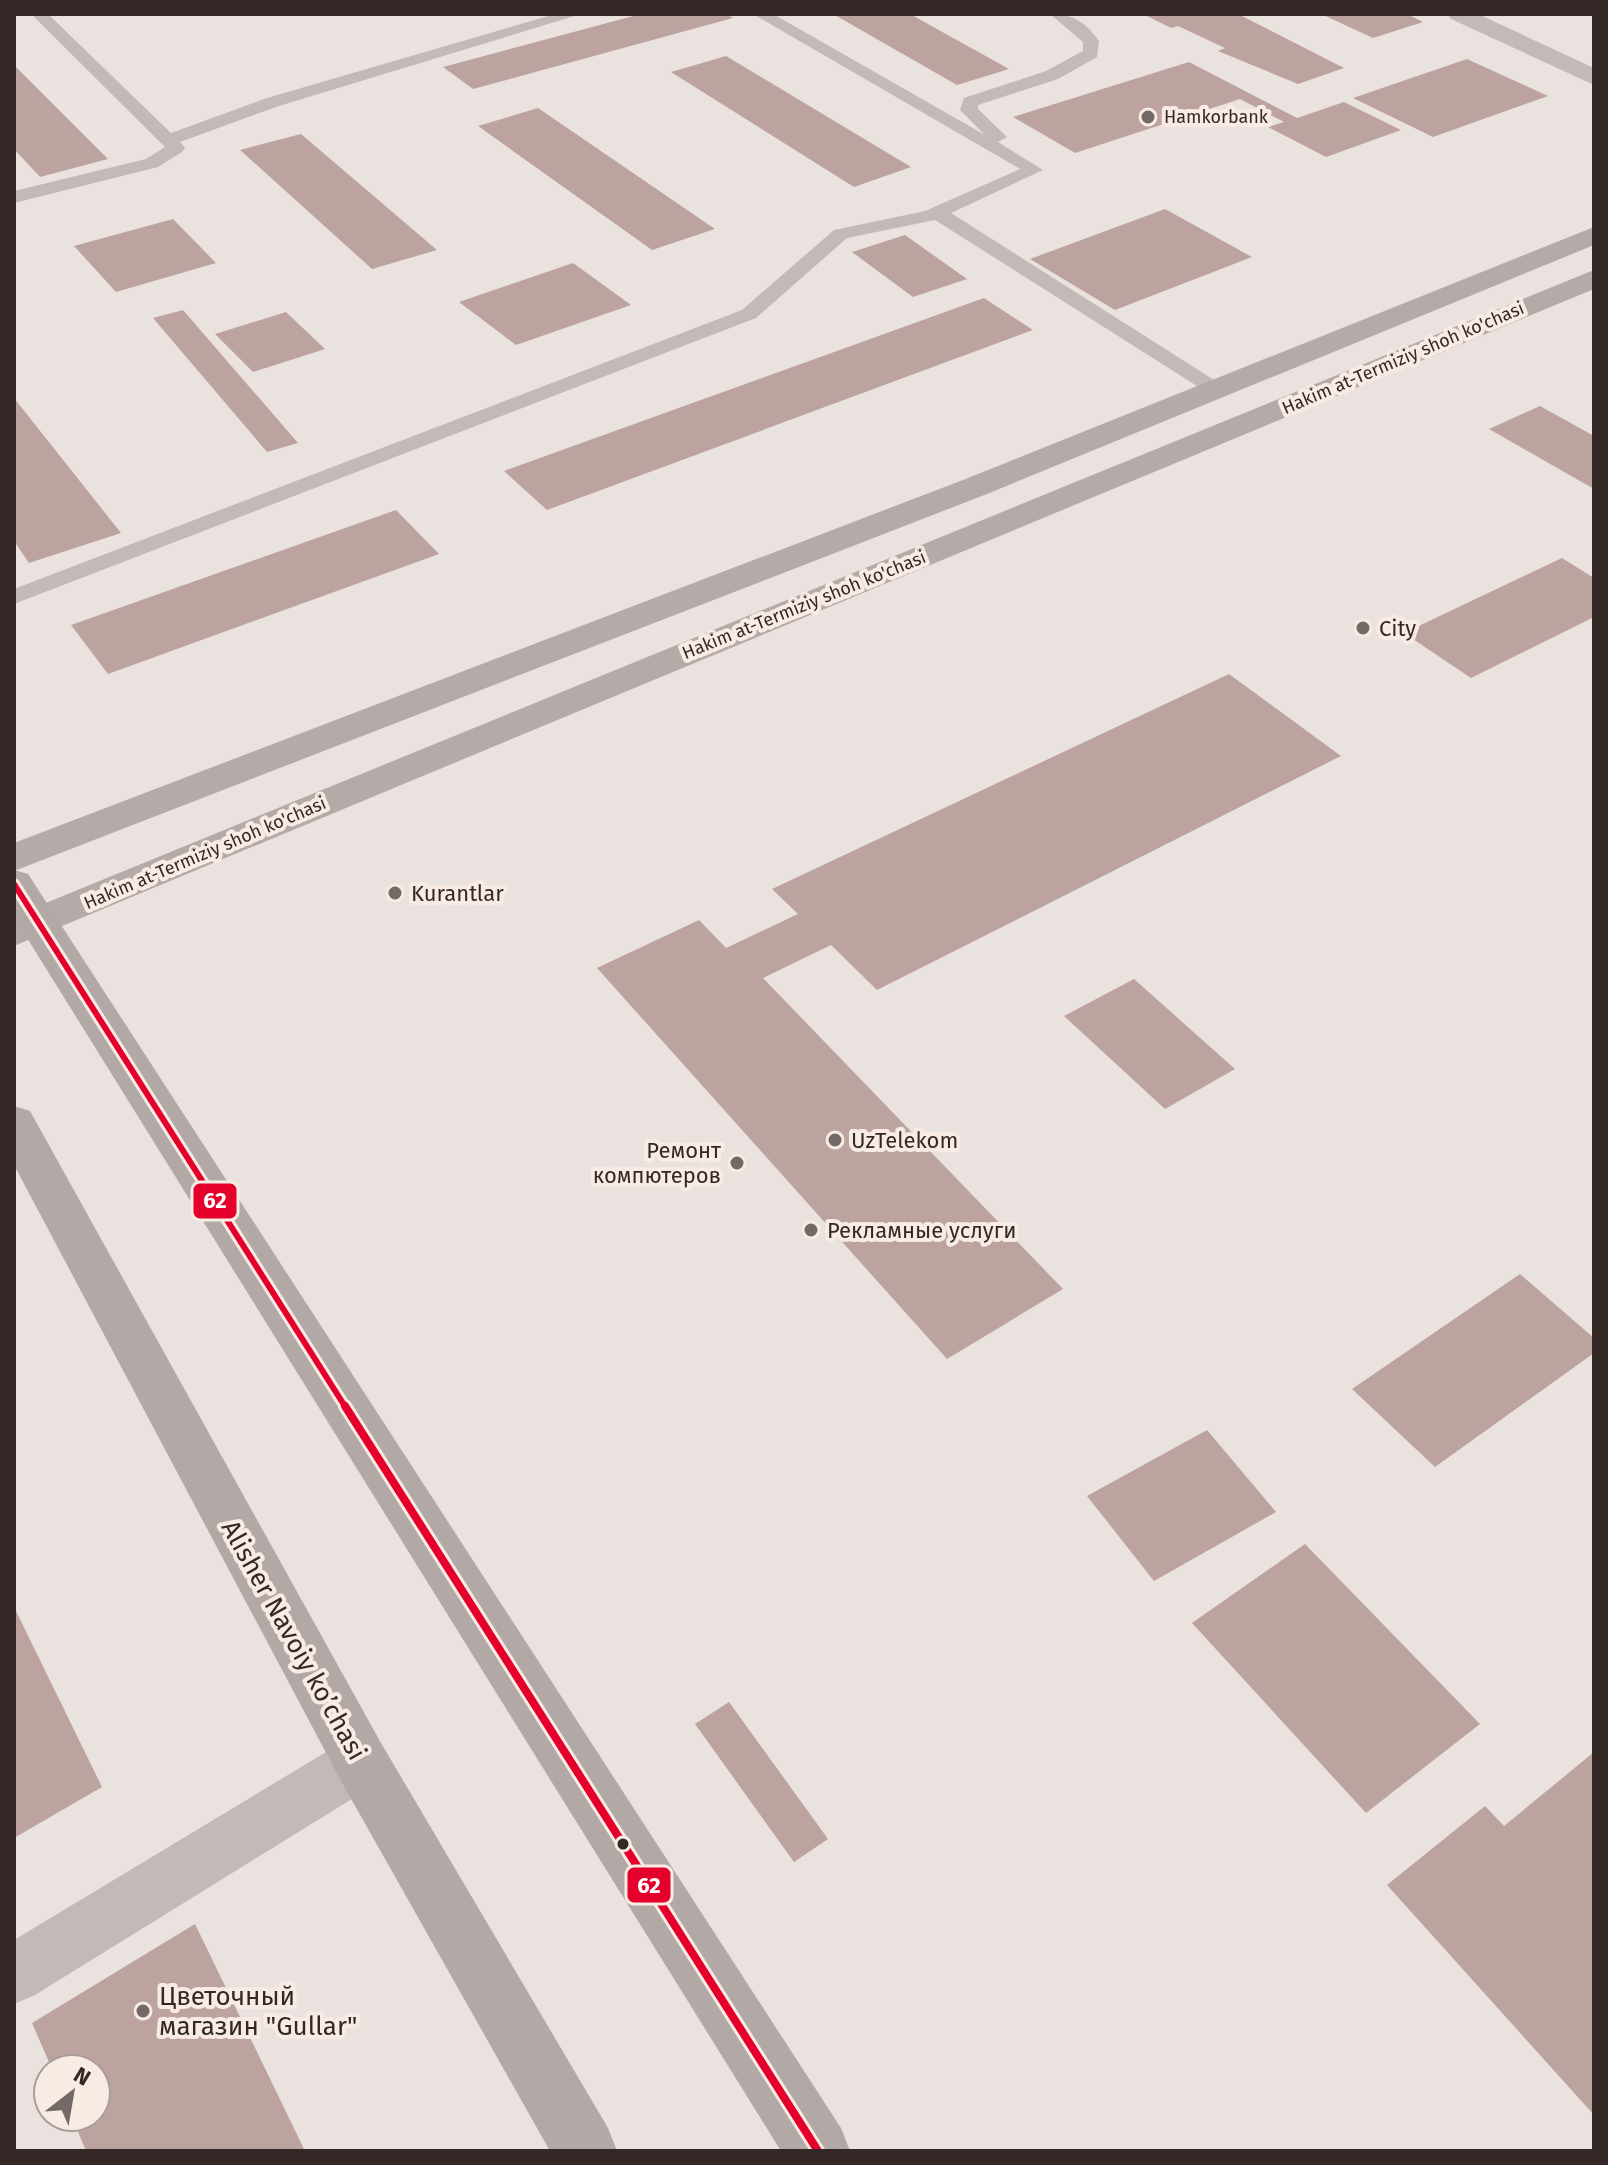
<svg xmlns="http://www.w3.org/2000/svg" width="1608" height="2165" font-family="'Fira Sans',sans-serif">
	<rect width="100%" height="100%" fill="#eae2de"/>
	<!-- building -->
	<g fill="#bda3a0">
		<path d="M641,14H726L733,18L473,89L443,67Z"/>
		<path d="M833,14H910L1009,69L957,85Z"/>
		<path d="M1143,14H1238L1344,68L1298,84L1218,51L1225,48L1178,26L1171,28Z"/>
		<path d="M1321,14H1407L1423,22L1373,38Z"/>
		<path d="M726,56L911,167L854,187L671,72Z"/>
		<path d="M1467,59L1548,96L1433,137L1353,98Z"/>
		<path d="M1189,62L1297,118L1344,102L1401,130L1326,157L1268,127L1284,122L1240,99L1075,153L1013,117Z"/>
		<path d="M14,65L108,159L40,177L14,149Z"/>
		<path d="M538,108L715,229L652,250L478,126Z"/>
		<path d="M301,134L437,250L372,269L240,150Z"/>
		<path d="M1165,209L1252,257L1115,310L1030,259Z"/>
		<path d="M173,219L216,263L116,292L74,246Z"/>
		<path d="M905,235L967,279L913,297L852,252Z"/>
		<path d="M573,263L631,305L516,345L459,302Z"/>
		<path d="M984,298L1033,330L547,510L504,471Z"/>
		<path d="M183,310L298,443L267,452L153,318Z"/>
		<path d="M286,312L325,349L253,372L215,334Z"/>
		<path d="M14,398L121,533L29,563L14,541Z"/>
		<path d="M1540,406L1594,436V489L1489,429Z"/>
		<path d="M396,510L439,554L108,674L71,625Z"/>
		<path d="M1562,558L1594,578V617L1471,678L1404,633Z"/>
		<path d="M1229,674L1341,756L877,990L831,945L763,978L1063,1289L947,1359L597,968L699,920L726,948L798,914L772,889Z"/>
		<path d="M1134,979L1235,1069L1165,1109L1064,1016Z"/>
		<path d="M1520,1274L1594,1338V1353L1435,1467L1352,1389Z"/>
		<path d="M1207,1430L1276,1512L1154,1581L1087,1496Z"/>
		<path d="M1305,1544L1480,1724L1366,1813L1192,1623Z"/>
		<path d="M14,1607L102,1787L14,1838Z"/>
		<path d="M729,1702L828,1839L794,1862L695,1724Z"/>
		<path d="M1594,1752V2115L1387,1885L1485,1806L1504,1826Z"/>
		<path d="M195,1924L305,2151H86L72,2117H96V2069H52L32,2023Z"/>
	</g>
	<g fill="none" stroke-linecap="round" stroke-linejoin="round">
		<!-- service -->
		<g fill="#c3bab7" fill-rule="evenodd">
			<path d="M31,14H48L171,133L267,98L555,14H581L279,106L180,142L185,148L182,152L158,167L14,203V191L146,159L165,147Z"/>
			<path d="M753,14H773L985,135L960,110L964,98L1046,71L1083,51V42L1050,14C1074,14 1085,22 1099,41L1097,57L1058,79L978,105V109L1007,137L998,142L1043,170L951,213L1222,385L1226,389L1222,393H1208L935,220L847,238L756,318L14,604V589L742,310L834,230L925,211L1020,169Z"/>
		</g>
		<!-- minor -->
		<g fill="#c3bab7" fill-rule="evenodd">
			<path d="M1447,14H1478L1594,68V85L1451,19Z"/>
			<path d="M361,1735L381,1743L389,1762L381,1781L35,1995L14,2004V1940L341,1743Z"/>
		</g>
		<!-- secondary -->
		<g fill="#b4aaa8" fill-rule="evenodd">
			<path d="M1594,227V245L987,494L14,871V843L963,480Z"/>
			<path d="M1594,270V289L14,946V916Z"/>
		</g>
		<!-- primary -->
		<g fill="#b2a9a6" fill-rule="evenodd">
			<path d="M14,870L28,874L841,2128L850,2151H781L14,917Z"/>
			<path d="M14,1106L30,1111L381,1743L608,2128L617,2151H550L341,1781L14,1165Z"/>
		</g>
		<defs>
			<path id="bus-1-far1" d="M14,884L346,1408"/>
			<path id="bus-1" d="M345,1406L818,2151"/>
		</defs>
		<!-- bus-1-far1 casing -->
		<use href="#bus-1-far1" stroke="#f8ebe4" stroke-width="12"/>
		<!-- bus-1 casing -->
		<use href="#bus-1" stroke="#f8ebe4" stroke-width="14"/>
		<!-- bus-1-far1 -->
		<use href="#bus-1-far1" stroke="#e4002b" stroke-width="6"/>
		<!-- bus-1 -->
		<use href="#bus-1" stroke="#e4002b" stroke-width="8"/>
	</g>
	<!-- markers -->
	<g fill="#736966" stroke="#f8ebe4" stroke-width="3">
		<circle cx="1148" cy="117" r="8"/>
		<circle cx="1363" cy="628" r="8"/>
		<circle cx="395" cy="893" r="8"/>
		<circle cx="835" cy="1140" r="8"/>
		<circle cx="737" cy="1163" r="8"/>
		<circle cx="811" cy="1230" r="8"/>
		<circle cx="143" cy="2011" r="8"/>
	</g>
	<circle fill="#332826" stroke="#f8ebe4" stroke-width="3" cx="623" cy="1844" r="7"/>
	<g text-anchor="middle" stroke-width="8" stroke-linejoin="round" paint-order="stroke">
		<!-- far-poi labels -->
		<g font-size="18" fill="#332826" stroke="#f8ebe4" text-anchor="start">
			<text x="1164" y="123">Hamkorbank</text>
		</g>
		<!-- far-street labels -->
		<g font-size="18" fill="#332826" stroke="#f8ebe4">
			<text transform="translate(1403 358) rotate(-23)" y="6">Hakim at-Termiziy shoh ko'chasi</text>
			<text transform="translate(804 605) rotate(-22)" y="6">Hakim at-Termiziy shoh ko'chasi</text>
			<text transform="translate(205 853) rotate(-23)" y="6">Hakim at-Termiziy shoh ko'chasi</text>
		</g>
		<!-- poi labels -->
		<g font-size="22" fill="#332826" stroke="#f8ebe4" text-anchor="start">
			<text x="1379" y="636">City</text>
			<text x="411" y="901">Kurantlar</text>
			<text x="851" y="1148">UzTelekom</text>
			<text x="721" y="1158" text-anchor="end">Ремонт<tspan x="721" dy="25">компютеров</tspan></text>
			<text x="827" y="1238">Рекламные услуги</text>
		</g>
		<!-- near-street labels -->
		<g font-size="26" fill="#332826" stroke="#f8ebe4">
			<text transform="translate(294 1640) rotate(61)" y="9">Alisher Navoiy ko’chasi</text>
		</g>
		<!-- near-poi labels -->
		<g font-size="26" fill="#332826" stroke="#f8ebe4" text-anchor="start">
			<text x="159" y="2005">Цветочный<tspan x="159" dy="30">магазин "Gullar"</tspan></text>
		</g>
	</g>
	<g stroke="#f8ebe4" stroke-width="3">
		<rect x="192" y="1182" width="46" height="38" rx="8" fill="#e4002b"/>
		<rect x="626" y="1866" width="46" height="38" rx="8" fill="#e4002b"/>
	</g>
	<g font-size="22" text-anchor="middle" font-weight="bold" fill="#fff">
		<text x="215" y="1208">62</text>
		<text x="649" y="1893">62</text>
	</g>
	<!-- border -->
	<rect width="1608" height="2165" fill="none" stroke="#332826" stroke-width="32"/>
	<!-- north arrow -->
	<g transform="translate(72 2093) rotate(31)"><circle r="38" fill="#f8ebe4" stroke="#a99d98" stroke-width="2"/>
	<path d="M0-6L14 30L0 20L-14 30Z" fill="#736966"/>
	<text y="-12" font-size="22" font-weight="bold" text-anchor="middle" fill="#332826">N</text>
	</g>
</svg>
